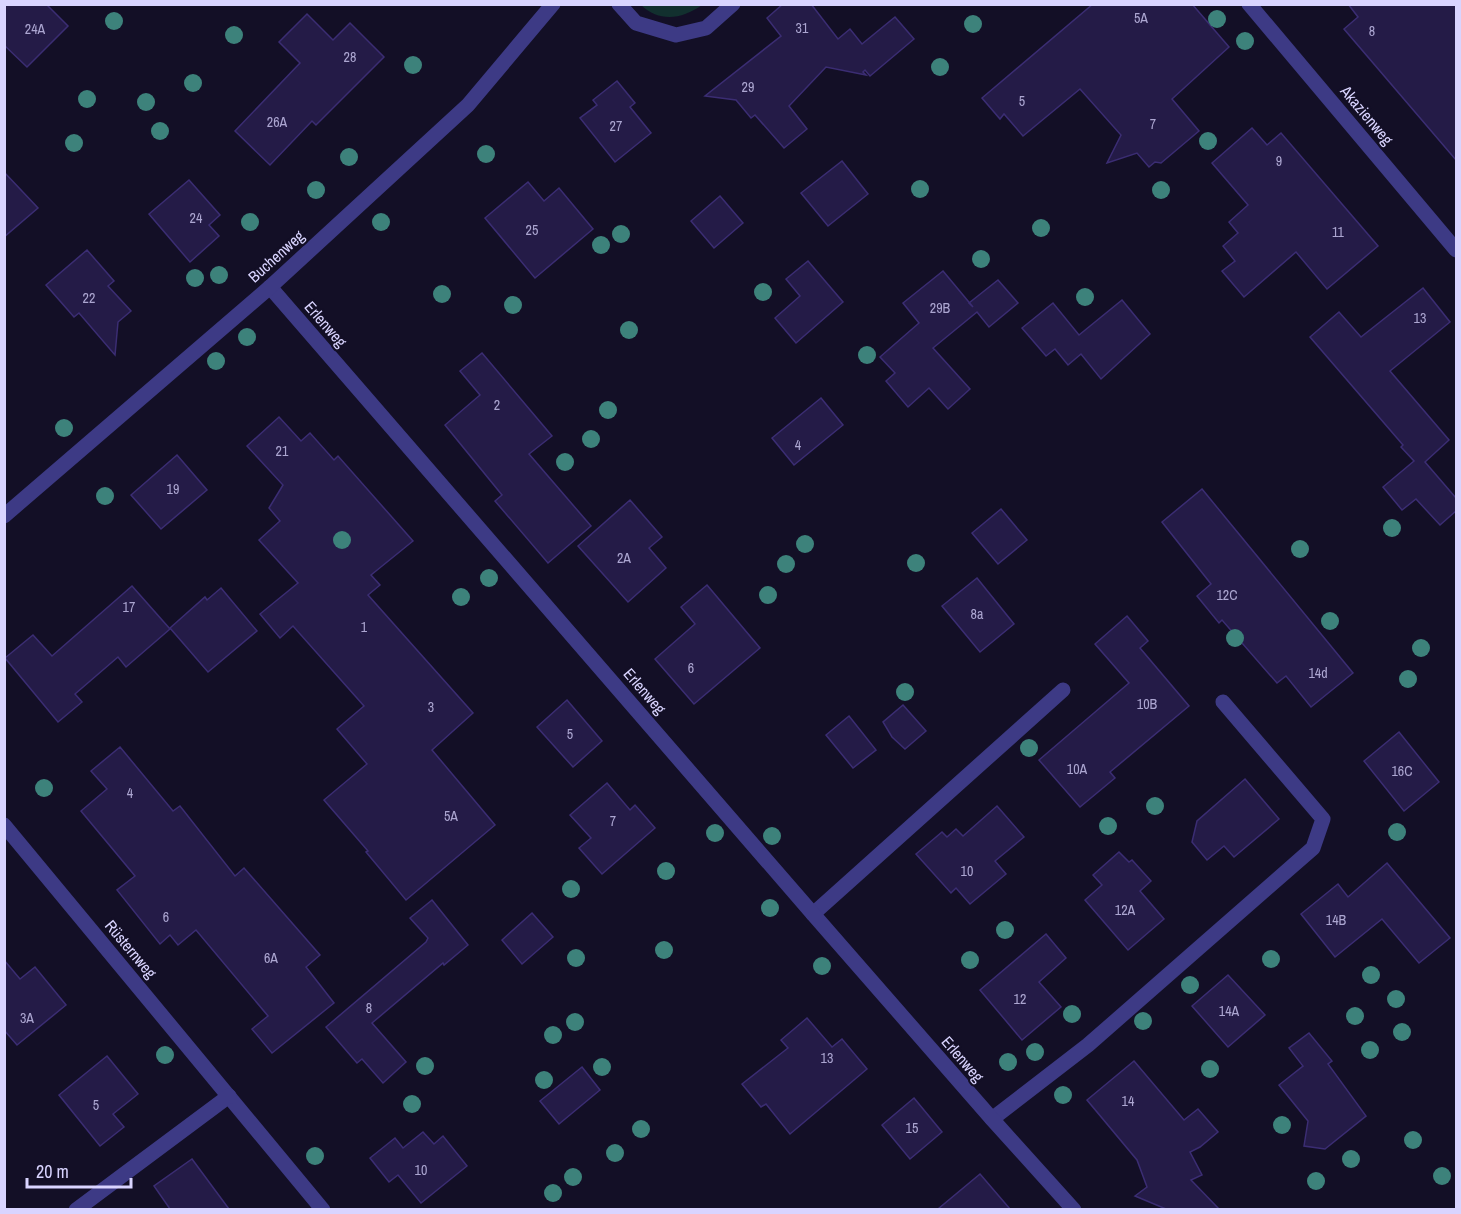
<svg xmlns="http://www.w3.org/2000/svg" width="1461" height="1214" font-family="'Archivo Narrow',sans-serif">
	<rect width="100%" height="100%" fill="#130f26"/>
	<!-- green -->
	<path fill="#12302f" d="M641,5H702C682,19 660,23 641,5Z"/>
	<!-- building -->
	<g fill="#241b47" stroke="#3b2d73" stroke-width="1.5">
		<path d="M4,4H46L68,26L27,67L4,45Z"/>
		<path d="M783,4H811L838,39L850,29L862,44L895,17L914,39L870,76L865,70L863,72L866,75L826,67L789,106L807,129L784,148L755,115L751,118L736,100L705,96L781,36L767,18Z"/>
		<path d="M1093,4H1192L1229,47L1172,99L1199,131L1161,163L1155,162L1149,167L1137,153L1107,163L1121,135L1080,89L1023,136L1004,114L1000,119L982,98Z"/>
		<path d="M1348,4H1456V160L1344,29L1358,17Z"/>
		<path d="M307,14L333,40L350,23L384,57L316,125L312,121L270,165L235,131L300,63L279,42Z"/>
		<path d="M617,81L635,103L630,107L651,133L615,162L580,118L597,105L593,100Z"/>
		<path d="M1252,128L1267,145L1281,133L1378,246L1327,289L1296,252L1244,297L1222,271L1235,261L1223,246L1238,233L1229,222L1248,205L1212,163Z"/>
		<path d="M842,161L868,194L828,226L801,193Z"/>
		<path d="M4,172L38,208L4,237Z"/>
		<path d="M189,180L220,215L209,225L219,236L190,262L149,214Z"/>
		<path d="M528,182L544,201L559,188L593,229L535,278L485,218Z"/>
		<path d="M720,196L743,223L714,248L691,221Z"/>
		<path d="M87,250L114,281L108,286L131,311L118,322L115,355L79,313L74,317L46,285Z"/>
		<path d="M808,261L843,302L796,343L775,318L800,296L786,279Z"/>
		<path d="M943,271L973,307L969,303L998,280L1018,303L989,327L977,312L933,348L970,389L948,409L929,388L908,407L886,381L895,373L880,357L919,323L903,303Z"/>
		<path d="M1423,288L1450,322L1390,371L1449,440L1425,462L1456,498V511L1440,525L1416,499L1402,510L1383,487L1414,461L1401,447L1403,445L1310,337L1339,312L1361,337Z"/>
		<path d="M1122,300L1150,334L1101,379L1081,354L1068,365L1055,349L1046,356L1022,328L1053,303L1079,335Z"/>
		<path d="M482,353L552,436L529,454L591,526L548,563L495,501L502,495L445,425L480,395L460,371Z"/>
		<path d="M821,398L843,425L794,465L772,438Z"/>
		<path d="M279,417L301,441L310,433L334,460L338,456L413,541L371,575L380,585L368,595L473,713L432,750L495,825L406,900L366,852L368,851L324,800L367,764L337,729L364,706L293,626L280,638L260,614L298,583L259,540L280,521L269,508L283,485L247,446Z"/>
		<path d="M177,455L207,490L161,529L131,495Z"/>
		<path d="M1202,489L1353,673L1311,707L1286,676L1277,683L1222,620L1219,623L1197,596L1211,584L1162,522Z"/>
		<path d="M630,500L662,537L649,548L666,568L628,602L578,546Z"/>
		<path d="M1001,509L1027,540L998,564L972,533Z"/>
		<path d="M977,578L1014,624L980,652L942,606Z"/>
		<path d="M707,585L760,648L694,704L655,659L695,624L681,607Z"/>
		<path d="M132,586L170,629L126,667L118,657L75,694L82,702L58,722L5,658L33,635L52,656Z"/>
		<path d="M221,588L257,631L208,672L170,628L205,597L207,600Z"/>
		<path d="M1127,616L1148,641L1140,648L1189,706L1110,772L1115,778L1080,807L1039,760L1129,683L1095,644Z"/>
		<path d="M567,700L602,741L573,767L537,727Z"/>
		<path d="M903,705L926,731L905,749L892,737L883,722Z"/>
		<path d="M849,716L876,750L853,768L826,735Z"/>
		<path d="M1399,732L1439,782L1404,811L1364,761Z"/>
		<path d="M120,747L173,811L180,806L235,876L244,868L320,955L306,967L334,1003L272,1053L252,1029L268,1016L196,930L178,945L170,935L160,944L117,890L135,876L81,811L107,789L91,771Z"/>
		<path d="M1245,779L1279,819L1234,857L1224,846L1207,860L1192,842L1197,821Z"/>
		<path d="M607,783L630,810L635,805L655,828L602,874L579,848L591,838L570,815Z"/>
		<path d="M997,806L1024,837L995,861L1006,874L970,904L956,888L951,893L916,854L942,832L947,837L956,829L963,836Z"/>
		<path d="M1119,852L1129,862L1132,860L1151,881L1140,891L1164,919L1128,950L1085,900L1102,885L1093,875Z"/>
		<path d="M1387,863L1450,938L1419,963L1382,919L1335,957L1301,914L1338,884L1348,897Z"/>
		<path d="M432,900L468,945L444,965L443,963L372,1023L406,1062L383,1083L362,1059L357,1063L326,1027L426,942L428,938L410,918Z"/>
		<path d="M532,913L553,937L522,964L502,940Z"/>
		<path d="M1046,934L1066,958L1039,982L1061,1007L1022,1040L980,990Z"/>
		<path d="M4,960L20,979L35,967L66,1005L17,1045L4,1030Z"/>
		<path d="M1228,975L1265,1015L1228,1047L1192,1006Z"/>
		<path d="M807,1018L832,1047L842,1039L867,1069L790,1134L766,1104L761,1107L742,1084L788,1048L781,1040Z"/>
		<path d="M1309,1033L1332,1061L1328,1064L1366,1116L1325,1149L1304,1146L1308,1121L1279,1085L1303,1066L1289,1048Z"/>
		<path d="M107,1056L138,1094L113,1114L124,1127L100,1146L59,1095Z"/>
		<path d="M1134,1061L1184,1120L1198,1109L1218,1132L1200,1147L1190,1152L1202,1175L1191,1180L1219,1209H1166L1135,1196L1147,1187L1137,1160L1087,1100Z"/>
		<path d="M582,1067L600,1090L559,1124L540,1101Z"/>
		<path d="M914,1098L942,1132L910,1159L882,1125Z"/>
		<path d="M423,1132L434,1144L443,1136L467,1166L421,1203L398,1175L389,1182L370,1158L395,1138L403,1148Z"/>
		<path d="M192,1159L229,1209H170L154,1186Z"/>
		<path d="M980,1174L1010,1209H938Z"/>
	</g>
	<g fill="none" stroke-linecap="round" stroke-linejoin="round">
		<!-- lane -->
		<g stroke="#3d3a85" stroke-width="15">
			<path d="M619,4L636,23L676,35L706,28L733,4"/>
			<path d="M813,914L1063,690"/>
			<path d="M992,1119L1088,1045L1313,848L1323,819L1223,702"/>
		</g>
		<!-- street -->
		<g stroke="#3d3a85" stroke-width="15">
			<path d="M1249,4L1456,250"/>
			<path d="M270,287L813,914L992,1119L1074,1210"/>
			<path d="M4,516L270,287L468,105L553,4"/>
			<path d="M4,825L323,1210"/>
			<path d="M76,1210L229,1096"/>
		</g>
	</g>
	<!-- trees -->
	<g fill="#3d827b">
		<circle cx="1217" cy="19" r="9"/>
		<circle cx="114" cy="21" r="9"/>
		<circle cx="973" cy="24" r="9"/>
		<circle cx="234" cy="35" r="9"/>
		<circle cx="1245" cy="41" r="9"/>
		<circle cx="413" cy="65" r="9"/>
		<circle cx="940" cy="67" r="9"/>
		<circle cx="193" cy="83" r="9"/>
		<circle cx="87" cy="99" r="9"/>
		<circle cx="146" cy="102" r="9"/>
		<circle cx="160" cy="131" r="9"/>
		<circle cx="1208" cy="141" r="9"/>
		<circle cx="74" cy="143" r="9"/>
		<circle cx="486" cy="154" r="9"/>
		<circle cx="349" cy="157" r="9"/>
		<circle cx="920" cy="189" r="9"/>
		<circle cx="316" cy="190" r="9"/>
		<circle cx="1161" cy="190" r="9"/>
		<circle cx="250" cy="222" r="9"/>
		<circle cx="381" cy="222" r="9"/>
		<circle cx="1041" cy="228" r="9"/>
		<circle cx="621" cy="234" r="9"/>
		<circle cx="601" cy="245" r="9"/>
		<circle cx="981" cy="259" r="9"/>
		<circle cx="219" cy="275" r="9"/>
		<circle cx="195" cy="278" r="9"/>
		<circle cx="763" cy="292" r="9"/>
		<circle cx="442" cy="294" r="9"/>
		<circle cx="1085" cy="297" r="9"/>
		<circle cx="513" cy="305" r="9"/>
		<circle cx="629" cy="330" r="9"/>
		<circle cx="247" cy="337" r="9"/>
		<circle cx="867" cy="355" r="9"/>
		<circle cx="216" cy="361" r="9"/>
		<circle cx="608" cy="410" r="9"/>
		<circle cx="64" cy="428" r="9"/>
		<circle cx="591" cy="439" r="9"/>
		<circle cx="565" cy="462" r="9"/>
		<circle cx="105" cy="496" r="9"/>
		<circle cx="1392" cy="528" r="9"/>
		<circle cx="342" cy="540" r="9"/>
		<circle cx="805" cy="544" r="9"/>
		<circle cx="1300" cy="549" r="9"/>
		<circle cx="916" cy="563" r="9"/>
		<circle cx="786" cy="564" r="9"/>
		<circle cx="489" cy="578" r="9"/>
		<circle cx="768" cy="595" r="9"/>
		<circle cx="461" cy="597" r="9"/>
		<circle cx="1330" cy="621" r="9"/>
		<circle cx="1235" cy="638" r="9"/>
		<circle cx="1421" cy="648" r="9"/>
		<circle cx="1408" cy="679" r="9"/>
		<circle cx="905" cy="692" r="9"/>
		<circle cx="1029" cy="748" r="9"/>
		<circle cx="44" cy="788" r="9"/>
		<circle cx="1155" cy="806" r="9"/>
		<circle cx="1108" cy="826" r="9"/>
		<circle cx="1397" cy="832" r="9"/>
		<circle cx="715" cy="833" r="9"/>
		<circle cx="772" cy="836" r="9"/>
		<circle cx="666" cy="871" r="9"/>
		<circle cx="571" cy="889" r="9"/>
		<circle cx="770" cy="908" r="9"/>
		<circle cx="1005" cy="930" r="9"/>
		<circle cx="664" cy="950" r="9"/>
		<circle cx="576" cy="958" r="9"/>
		<circle cx="1271" cy="959" r="9"/>
		<circle cx="970" cy="960" r="9"/>
		<circle cx="822" cy="966" r="9"/>
		<circle cx="1371" cy="975" r="9"/>
		<circle cx="1190" cy="985" r="9"/>
		<circle cx="1396" cy="999" r="9"/>
		<circle cx="1072" cy="1014" r="9"/>
		<circle cx="1355" cy="1016" r="9"/>
		<circle cx="1143" cy="1021" r="9"/>
		<circle cx="575" cy="1022" r="9"/>
		<circle cx="1402" cy="1032" r="9"/>
		<circle cx="553" cy="1035" r="9"/>
		<circle cx="1370" cy="1050" r="9"/>
		<circle cx="1035" cy="1052" r="9"/>
		<circle cx="165" cy="1055" r="9"/>
		<circle cx="1008" cy="1062" r="9"/>
		<circle cx="425" cy="1066" r="9"/>
		<circle cx="602" cy="1067" r="9"/>
		<circle cx="1210" cy="1069" r="9"/>
		<circle cx="544" cy="1080" r="9"/>
		<circle cx="1063" cy="1095" r="9"/>
		<circle cx="412" cy="1104" r="9"/>
		<circle cx="1282" cy="1125" r="9"/>
		<circle cx="641" cy="1129" r="9"/>
		<circle cx="1413" cy="1140" r="9"/>
		<circle cx="615" cy="1153" r="9"/>
		<circle cx="315" cy="1156" r="9"/>
		<circle cx="1351" cy="1159" r="9"/>
		<circle cx="1442" cy="1176" r="9"/>
		<circle cx="573" cy="1177" r="9"/>
		<circle cx="1316" cy="1181" r="9"/>
		<circle cx="553" cy="1193" r="9"/>
	</g>
	<g text-anchor="middle" stroke-width="4.5" stroke-linejoin="round" paint-order="stroke">
		<!-- number labels -->
		<g font-size="14" fill="#aca6d1">
			<text x="1141" y="23">5A</text>
			<text x="802" y="33">31</text>
			<text x="35" y="34">24A</text>
			<text x="1372" y="36">8</text>
			<text x="350" y="62">28</text>
			<text x="748" y="92">29</text>
			<text x="1022" y="106">5</text>
			<text x="277" y="127">26A</text>
			<text x="1153" y="129">7</text>
			<text x="616" y="131">27</text>
			<text x="1279" y="166">9</text>
			<text x="196" y="223">24</text>
			<text x="532" y="235">25</text>
			<text x="1338" y="237">11</text>
			<text x="89" y="303">22</text>
			<text x="940" y="313">29B</text>
			<text x="1420" y="323">13</text>
			<text x="497" y="410">2</text>
			<text x="798" y="450">4</text>
			<text x="282" y="456">21</text>
			<text x="173" y="494">19</text>
			<text x="624" y="563">2A</text>
			<text x="1227" y="600">12C</text>
			<text x="129" y="612">17</text>
			<text x="977" y="619">8a</text>
			<text x="364" y="632">1</text>
			<text x="691" y="673">6</text>
			<text x="1318" y="678">14d</text>
			<text x="1147" y="709">10B</text>
			<text x="431" y="712">3</text>
			<text x="570" y="739">5</text>
			<text x="1077" y="774">10A</text>
			<text x="1402" y="776">16C</text>
			<text x="130" y="798">4</text>
			<text x="451" y="821">5A</text>
			<text x="613" y="826">7</text>
			<text x="967" y="876">10</text>
			<text x="1125" y="915">12A</text>
			<text x="166" y="922">6</text>
			<text x="1336" y="925">14B</text>
			<text x="271" y="963">6A</text>
			<text x="1020" y="1004">12</text>
			<text x="369" y="1013">8</text>
			<text x="1229" y="1016">14A</text>
			<text x="27" y="1023">3A</text>
			<text x="827" y="1063">13</text>
			<text x="1128" y="1106">14</text>
			<text x="96" y="1110">5</text>
			<text x="912" y="1133">15</text>
			<text x="421" y="1175">10</text>
		</g>
		<!-- street labels -->
		<g font-size="16" fill="#d9d4ff" stroke="#130f26">
			<text transform="translate(1367 115) rotate(50)" y="6">Akazienweg</text>
			<text transform="translate(276 256) rotate(-42)" y="6">Buchenweg</text>
			<text transform="translate(326 324) rotate(49)" y="6">Erlenweg</text>
			<text transform="translate(645 691) rotate(49)" y="6">Erlenweg</text>
			<text transform="translate(131 949) rotate(50)" y="6">Rüsternweg</text>
			<text transform="translate(963 1059) rotate(49)" y="6">Erlenweg</text>
		</g>
	</g>
	<!-- border -->
	<rect width="1461" height="1214" fill="none" stroke="#d9d4ff" stroke-width="12"/>
	<!-- scale -->
	<path d="M27 1178v9h104v-9" fill="none" stroke="#d9d4ff" stroke-width="3"/>
	<text x="36" y="1178" font-size="18" fill="#d9d4ff" stroke="#130f26" stroke-width="4.5" paint-order="stroke">20 m</text>
</svg>
